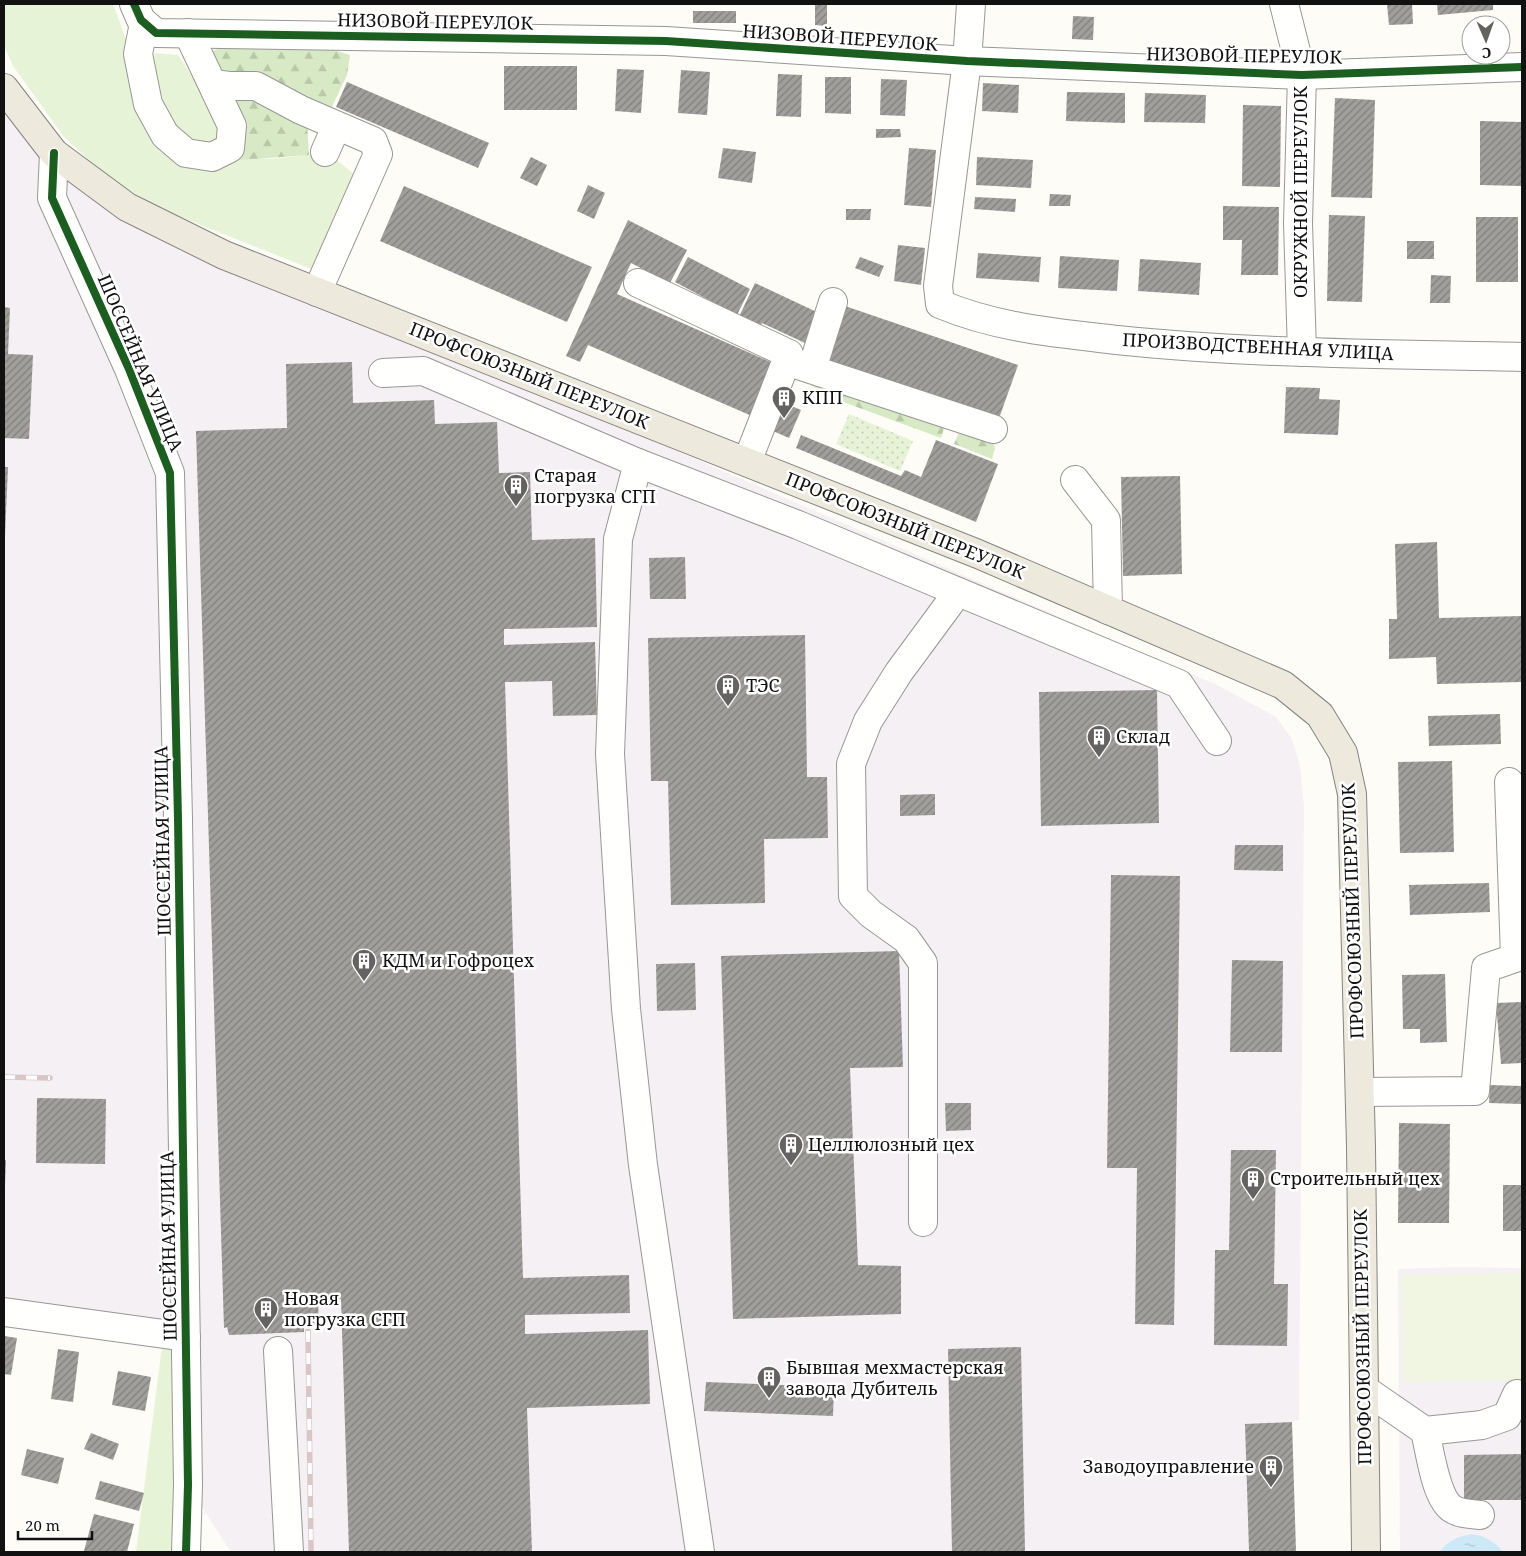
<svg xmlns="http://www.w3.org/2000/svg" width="1526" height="1556" font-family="'Noto Serif',serif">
	<defs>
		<pattern id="forest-firs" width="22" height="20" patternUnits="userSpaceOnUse" patternTransform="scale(1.25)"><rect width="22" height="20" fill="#d8eac5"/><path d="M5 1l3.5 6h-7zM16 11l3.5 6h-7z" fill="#b8c8a8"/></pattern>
		<pattern id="park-dots" width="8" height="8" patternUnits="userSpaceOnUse" patternTransform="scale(1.25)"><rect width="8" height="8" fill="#e7f3d7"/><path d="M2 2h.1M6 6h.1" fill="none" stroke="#c5cfb8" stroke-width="1.8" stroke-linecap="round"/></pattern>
		<pattern id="water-ripples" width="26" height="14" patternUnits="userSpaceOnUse" patternTransform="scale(1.25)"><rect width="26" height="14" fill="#cde8f7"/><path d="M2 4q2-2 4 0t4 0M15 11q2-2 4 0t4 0" fill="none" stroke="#afc6d3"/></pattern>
		<pattern id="building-hatch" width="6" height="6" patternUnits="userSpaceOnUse" patternTransform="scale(1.25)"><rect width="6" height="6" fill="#a19f9c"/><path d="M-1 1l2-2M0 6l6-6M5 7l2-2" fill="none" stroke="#82807e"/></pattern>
	</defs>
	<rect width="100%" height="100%" fill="#fdfcf7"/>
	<!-- industrial -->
	<g fill="#f5f0f3">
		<path d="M4,88L55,153L224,255L1217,685L1276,717L1292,739L1300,766L1304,807L1299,1420L1292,1422L1296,1552H231L188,1485L186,1337L4,1312Z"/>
		<path d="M1456,1267L1522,1268V1552H1400L1398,1269Z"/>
	</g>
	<!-- grass -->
	<g fill="#e7f3d7">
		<path d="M4,4H113L166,149L269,159L309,155L338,161L360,179L319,272L161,209L110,179L64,137L13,66L4,45Z"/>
		<path d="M155,53L178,55L206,98L222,131L211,149L176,134L152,91L151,71Z"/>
		<path d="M162,1346L172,1348L175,1523L173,1552H136Z"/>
	</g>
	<!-- forest -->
	<g fill="url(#forest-firs)">
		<path d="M271,42L334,50L350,55L347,75L330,111L307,122L309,155L224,161L210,52L224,46Z"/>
		<path d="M821,375L947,419L941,438L827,396L811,385Z"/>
		<path d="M963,423L990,434L995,448L992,459L954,444Z"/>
	</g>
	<!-- park -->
	<path fill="url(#park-dots)" d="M849,414L913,441L900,471L836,444Z"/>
	<!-- pitch -->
	<path fill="#f0f6e1" d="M1522,1273V1380L1403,1382L1401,1275Z"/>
	<!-- water -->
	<path fill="url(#water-ripples)" d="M1471,1534C1485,1536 1494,1541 1503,1552H1439C1448,1541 1457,1537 1471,1534Z"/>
	<!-- building -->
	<g fill="url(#building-hatch)">
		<path d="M815,4H827V26L815,25Z"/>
		<path d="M1387,4H1412L1413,24L1389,25Z"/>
		<path d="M1437,4H1493V10L1438,15Z"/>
		<rect x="693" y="11" width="43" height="12"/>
		<path d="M1073,16L1094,17L1093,40L1072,39Z"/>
		<rect x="504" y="66" width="73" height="44"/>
		<path d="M617,69L644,70L641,113L615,111Z"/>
		<path d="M681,70L710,72L707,115L678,113Z"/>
		<path d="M778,74L802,75L801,117L776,116Z"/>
		<path d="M825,77H851V114L825,113Z"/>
		<path d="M881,79L907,80L905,116L880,115Z"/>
		<path d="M347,82L489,143L478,168L336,107Z"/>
		<path d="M983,83L1019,85L1018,113L982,111Z"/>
		<path d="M1067,92L1125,93V123L1066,121Z"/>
		<path d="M1145,93L1206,95L1205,123L1144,122Z"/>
		<path d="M1335,98L1375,100L1372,198L1331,197Z"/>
		<path d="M1243,105L1281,106L1280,187L1242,186Z"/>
		<path d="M1480,121L1522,122V186L1480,185Z"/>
		<path d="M876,129H900L901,137L876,138Z"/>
		<path d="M723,148L756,152L752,183L718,178Z"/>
		<path d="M909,148L936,150L931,207L904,205Z"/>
		<path d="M531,157L547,165L537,186L520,178Z"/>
		<path d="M977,157L1033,160L1031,188L976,185Z"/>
		<path d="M588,185L605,193L594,219L577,211Z"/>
		<path d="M404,186L592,267L567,322L380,241Z"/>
		<path d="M1050,194L1071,195L1070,206H1049Z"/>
		<path d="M975,197L1016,199L1015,212L974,209Z"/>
		<path d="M1223,206L1279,207L1278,275H1241L1242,240H1223Z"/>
		<path d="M846,209H871L870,220H846Z"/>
		<path d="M1329,215L1365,216L1362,302L1327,301Z"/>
		<rect x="1476" y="217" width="42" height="65"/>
		<path d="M628,220L687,250L670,283L631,263L617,294L775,364L752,416L588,345L580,362L566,356Z"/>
		<rect x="1407" y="241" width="27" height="18"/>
		<path d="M898,245L925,248L921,285L894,281Z"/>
		<path d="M978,253L1041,257L1039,282L976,278Z"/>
		<path d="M1060,256L1119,260L1117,291L1058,288Z"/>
		<path d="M688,257L750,289L737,315L675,282Z"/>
		<path d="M860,257L884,266L879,277L855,268Z"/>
		<path d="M1140,259L1201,263L1199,295L1138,291Z"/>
		<path d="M1431,275L1451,276L1450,303H1430Z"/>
		<path d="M755,283L821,314L807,344L762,323L757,335L735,325Z"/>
		<path d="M842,305L1018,365L997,424L822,364Z"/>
		<path d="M4,307L10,308L8,354L33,355L29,439L4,438Z"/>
		<path d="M352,362L353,403L434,400L435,424L497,422L499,473L530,472L532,540L595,538L597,627L504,629V645L595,642L597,715L553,716L552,681L505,682L523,1278L629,1275L630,1313L525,1315V1334L648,1330L650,1404L527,1408L532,1552H349L341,1299L318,1300L319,1325H304V1332L229,1335L227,1327L224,1328L196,431L287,428L286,364Z"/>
		<path d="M1286,387L1320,388L1319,399L1340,400L1338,435L1284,433Z"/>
		<path d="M778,400L801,410L789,438L766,428Z"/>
		<path d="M801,435L901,476L905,470L921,477L936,440L998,464L976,522L796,448Z"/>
		<path d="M4,467H8L5,536H4Z"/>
		<path d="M1180,476L1182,574L1123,576L1121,477Z"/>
		<path d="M1437,542L1439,618L1522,616V682L1437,684L1436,657L1389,659V619H1397L1395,544Z"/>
		<path d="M685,557L686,599H650L649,558Z"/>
		<path d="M805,635L807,777H827L828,838L764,839L765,903L671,905L668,781H651L648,638Z"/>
		<path d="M1157,690L1159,823L1041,826L1039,692Z"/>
		<path d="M1500,714L1501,744L1429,746L1428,716Z"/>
		<path d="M1452,761L1454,852L1400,853L1398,762Z"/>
		<path d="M935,794V815L900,816V795Z"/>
		<path d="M1235,845H1283V871L1234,870Z"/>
		<path d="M1111,875L1180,876L1174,1325L1135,1324L1137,1168H1107Z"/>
		<path d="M1489,883L1490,912L1410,915L1409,885Z"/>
		<path d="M899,951L903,1067L850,1068L858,1265L901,1266V1314L733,1319L721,956Z"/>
		<path d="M1232,960L1283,961L1282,1052H1230Z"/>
		<path d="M695,963L696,1010L657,1011L656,964Z"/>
		<path d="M1445,974L1447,1042L1420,1043V1029H1403L1402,975Z"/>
		<path d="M1522,1002V1063L1501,1064L1496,1003Z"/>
		<path d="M1490,1085L1522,1086V1104L1489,1103Z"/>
		<path d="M37,1098L106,1099L105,1164L36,1163Z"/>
		<path d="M945,1103H971V1130L946,1131Z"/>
		<path d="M1399,1123L1450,1124L1449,1223H1398Z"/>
		<path d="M1231,1150H1276L1274,1284H1288L1287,1346L1214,1345L1215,1250H1229Z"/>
		<path d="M4,1160H6L5,1185H4Z"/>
		<rect x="1503" y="1185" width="19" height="46"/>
		<path d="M4,1336L17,1338L11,1375L4,1374Z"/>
		<path d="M1021,1347L1025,1552H952L948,1349Z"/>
		<path d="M58,1349L79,1352L73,1402L51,1399Z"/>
		<path d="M118,1371L151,1377L145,1411L112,1405Z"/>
		<path d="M706,1382L834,1387L833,1416L704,1411Z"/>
		<path d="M1292,1422L1296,1552H1249L1245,1424Z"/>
		<path d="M91,1433L119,1444L113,1460L84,1449Z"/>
		<path d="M27,1449L64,1458L58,1484L21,1475Z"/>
		<path d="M1522,1454V1500H1464V1455Z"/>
		<path d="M100,1481L144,1493L139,1511L95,1499Z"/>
		<path d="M94,1514L134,1524L127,1552L84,1551Z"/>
	</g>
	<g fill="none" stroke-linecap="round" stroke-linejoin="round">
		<defs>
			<g id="minor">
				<path d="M134,4L141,20L156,33L666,41L967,61L1302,75L1522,67"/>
				<path d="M971,4L967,61L938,286L940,304C997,328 1056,333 1117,340C1252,354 1387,354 1522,357"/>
				<path d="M1284,4L1302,75L1298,223L1302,352"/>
				<path d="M144,23L138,54L148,104L165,135L186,153L212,157L230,148L232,126L188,33"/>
				<path d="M213,84L229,86H256L301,110L373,141L378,154L317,292"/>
				<path d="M325,152L336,127"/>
				<path d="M54,153L52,198L129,369L170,473L178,819L188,1485L186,1552"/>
				<path d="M638,283L789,354L747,462"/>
				<path d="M786,361L993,429"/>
				<path d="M812,369L833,302"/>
				<path d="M383,373L423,371L638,463L798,525L1179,684L1217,741"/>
				<path d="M638,463L618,539L610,754L626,1009L643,1165L700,1552"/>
				<path d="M1075,480L1106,520L1108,610"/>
				<path d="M1360,1092L1475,1091L1486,968L1515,958L1509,782"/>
				<path d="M923,1222V963L906,939L871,914L853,896L851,764L868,721L899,672L958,592"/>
				<path d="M4,1312L186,1337"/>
				<path d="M278,1351L289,1552"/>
				<path d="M1364,1389L1425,1431L1482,1425L1507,1416L1517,1394"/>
				<path d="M1425,1431C1430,1451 1435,1495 1451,1508C1459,1514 1471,1514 1480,1515"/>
			</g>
			<path id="major" d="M4,88L54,153L127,207L224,255L978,554L1283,685L1320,715L1343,753L1352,794L1361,1147L1366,1552"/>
		</defs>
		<!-- minor casing -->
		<use href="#minor" stroke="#979795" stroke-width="30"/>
		<!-- major casing -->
		<use href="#major" stroke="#858482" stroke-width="30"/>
		<!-- minor -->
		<use href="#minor" stroke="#fffffe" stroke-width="28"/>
		<!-- major -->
		<use href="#major" stroke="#ede9dc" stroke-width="28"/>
		<defs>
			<g id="rail">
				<path d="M4,1077L50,1078"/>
				<path d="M308,1331L311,1552"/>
			</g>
		</defs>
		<!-- rail casing -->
		<use href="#rail" stroke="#d9c6c7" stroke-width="5.5"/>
		<!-- rail -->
		<use href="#rail" stroke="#fff" stroke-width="4" stroke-dasharray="11" stroke-linecap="butt"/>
		<defs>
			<g id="cycleway">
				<path d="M134,4L141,20L156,33L666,41L967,61L1302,75L1522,67"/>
				<path d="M54,153L52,198L129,369L170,473L178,819L188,1485L186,1552"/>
			</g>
		</defs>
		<!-- cycleway casing -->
		<use href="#cycleway" stroke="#fff" stroke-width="11"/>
		<!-- cycleway -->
		<use href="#cycleway" stroke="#1b5e20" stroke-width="8"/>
	</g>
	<!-- icons -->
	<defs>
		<symbol id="building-pin" viewBox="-11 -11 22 30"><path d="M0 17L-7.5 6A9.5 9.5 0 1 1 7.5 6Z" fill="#646362" stroke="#fff"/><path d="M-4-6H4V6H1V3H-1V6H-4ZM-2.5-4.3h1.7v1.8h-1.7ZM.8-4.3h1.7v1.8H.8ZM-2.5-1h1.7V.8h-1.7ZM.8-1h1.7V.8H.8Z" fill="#fff"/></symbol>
	</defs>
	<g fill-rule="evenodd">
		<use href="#building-pin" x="770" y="384" width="28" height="38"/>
		<use href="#building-pin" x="502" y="472" width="28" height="38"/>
		<use href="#building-pin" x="714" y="672" width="28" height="38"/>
		<use href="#building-pin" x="1085" y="723" width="28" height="38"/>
		<use href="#building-pin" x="350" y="947" width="28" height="38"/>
		<use href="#building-pin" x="777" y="1131" width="28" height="38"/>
		<use href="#building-pin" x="1239" y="1165" width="28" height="38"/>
		<use href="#building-pin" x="252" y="1295" width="28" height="38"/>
		<use href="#building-pin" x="755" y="1364" width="28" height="38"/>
		<use href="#building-pin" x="1257" y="1453" width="28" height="38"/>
	</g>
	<g text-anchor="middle" stroke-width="5" stroke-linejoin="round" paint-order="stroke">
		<!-- street labels -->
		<g font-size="18" fill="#111" stroke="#fff">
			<text transform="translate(435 22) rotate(1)" y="6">НИЗОВОЙ ПЕРЕУЛОК</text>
			<text transform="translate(840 38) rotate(4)" y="6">НИЗОВОЙ ПЕРЕУЛОК</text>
			<text transform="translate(1244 56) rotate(1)" y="6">НИЗОВОЙ ПЕРЕУЛОК</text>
			<text transform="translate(1301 192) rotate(-90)" y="6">ОКРУЖНОЙ ПЕРЕУЛОК</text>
			<text transform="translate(1258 347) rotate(3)" y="6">ПРОИЗВОДСТВЕННАЯ УЛИЦА</text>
			<text transform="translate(140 363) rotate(67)" y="6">ШОССЕЙНАЯ УЛИЦА</text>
			<text transform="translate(529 376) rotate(22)" y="6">ПРОФСОЮЗНЫЙ ПЕРЕУЛОК</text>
			<text transform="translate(905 526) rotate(22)" y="6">ПРОФСОЮЗНЫЙ ПЕРЕУЛОК</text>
			<text transform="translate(163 841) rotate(-91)" y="6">ШОССЕЙНАЯ УЛИЦА</text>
			<text transform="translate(1353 911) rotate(-92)" y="6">ПРОФСОЮЗНЫЙ ПЕРЕУЛОК</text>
			<text transform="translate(169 1246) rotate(-91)" y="6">ШОССЕЙНАЯ УЛИЦА</text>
			<text transform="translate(1363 1337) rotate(-91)" y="6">ПРОФСОЮЗНЫЙ ПЕРЕУЛОК</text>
		</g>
		<!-- poi labels -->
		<g font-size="18" fill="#111" stroke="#fff" text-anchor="start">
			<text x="802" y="404">КПП</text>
			<text x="534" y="482">Старая<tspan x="534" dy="21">погрузка СГП</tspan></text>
			<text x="746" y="692">ТЭС</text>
			<text x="1116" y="743">Склад</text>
			<text x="382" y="967">КДМ и Гофроцех</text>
			<text x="808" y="1151">Целлюлозный цех</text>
			<text x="1270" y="1185">Строительный цех</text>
			<text x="284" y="1305">Новая<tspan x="284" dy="21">погрузка СГП</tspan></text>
			<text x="786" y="1374">Бывшая мехмастерская<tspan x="786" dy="21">завода Дубитель</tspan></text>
			<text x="1254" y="1473" text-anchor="end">Заводоуправление</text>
		</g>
	</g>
	<!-- border -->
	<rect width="1526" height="1556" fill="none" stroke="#111111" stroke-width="10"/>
	<!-- north arrow -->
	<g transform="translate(1486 40) rotate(178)"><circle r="24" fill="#ffffff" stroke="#a0a0a0"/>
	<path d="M0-4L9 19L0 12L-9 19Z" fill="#646362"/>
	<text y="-8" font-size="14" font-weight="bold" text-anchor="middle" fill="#111111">С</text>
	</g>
	<!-- scale -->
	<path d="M18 1531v8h74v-8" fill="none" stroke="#111111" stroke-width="2.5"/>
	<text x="25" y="1531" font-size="15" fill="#111111" stroke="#ffffff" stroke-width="4" paint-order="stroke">20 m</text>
</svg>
